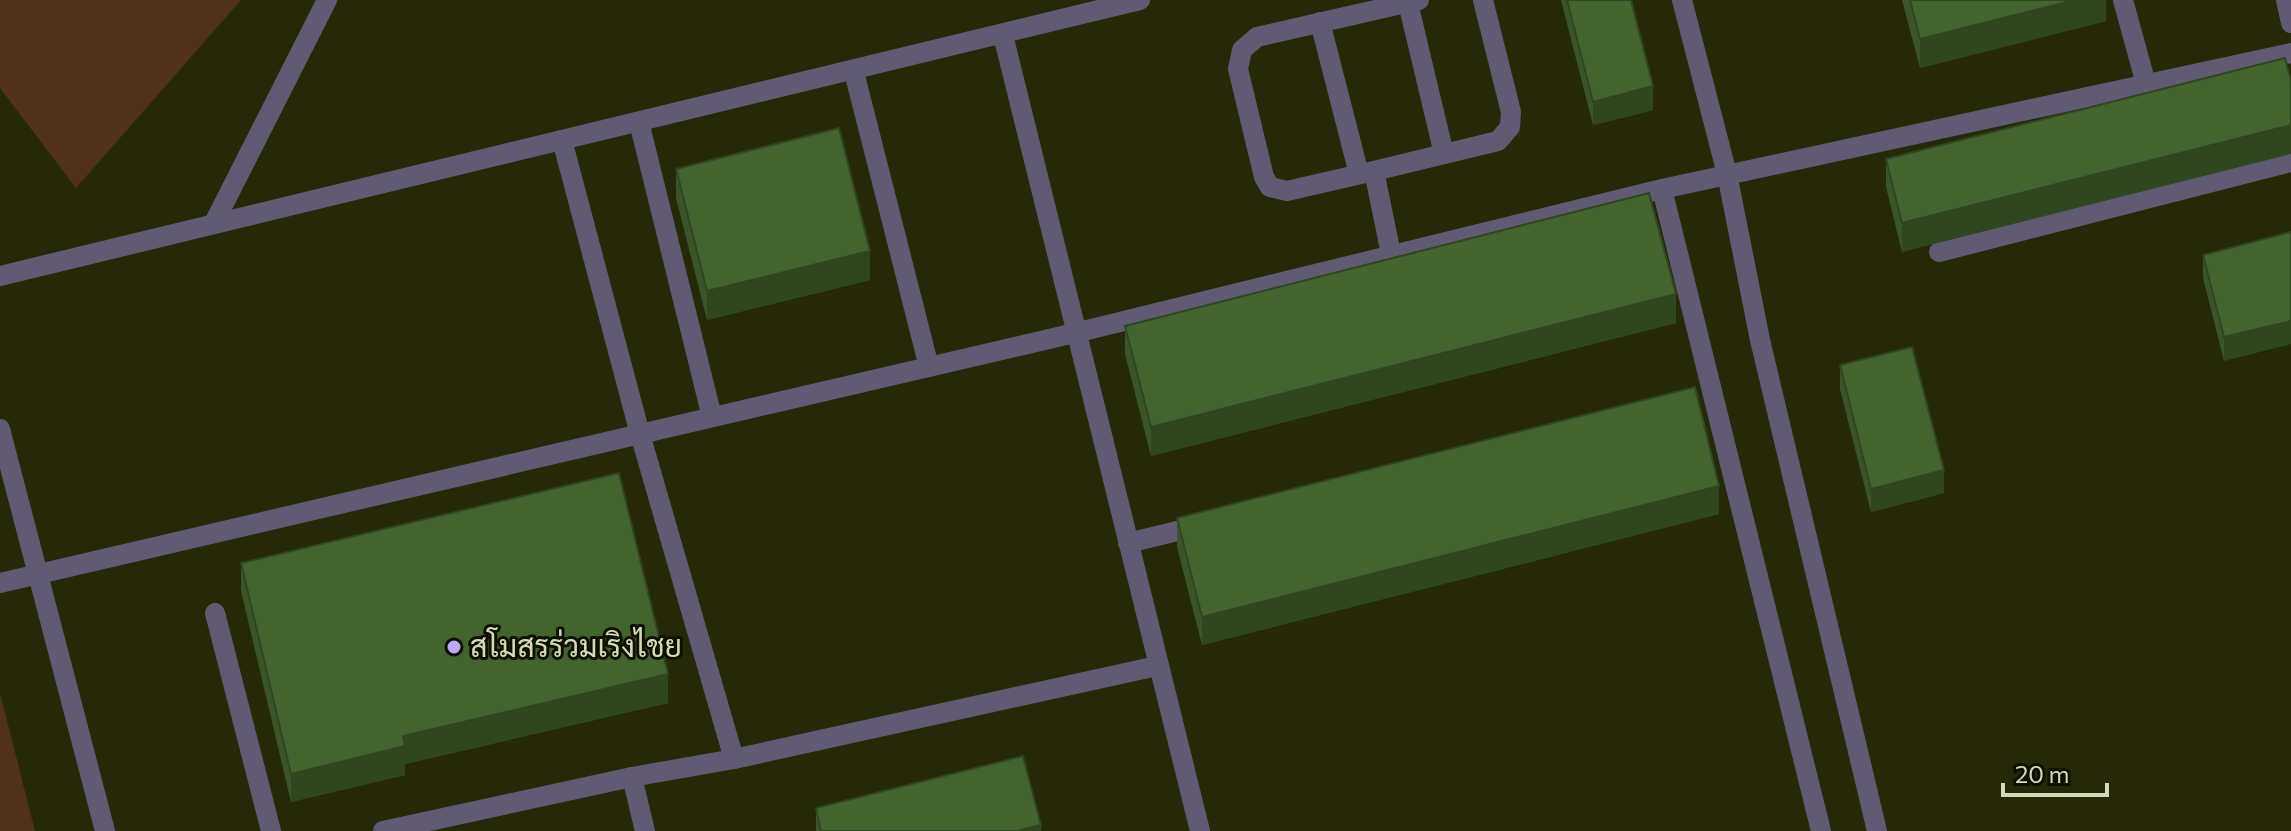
<svg xmlns="http://www.w3.org/2000/svg" width="2291" height="831" font-family="Commissioner,Sarabun,sans-serif">
	<rect width="100%" height="100%" fill="#262908"/>
	<!-- green -->
	<g fill="#51311b">
		<path d="M0,0H241L76,188L0,88Z"/>
		<path d="M0,693L35,831H0Z"/>
	</g>
	<g fill="none" stroke-linecap="round" stroke-linejoin="round">
		<!-- lane -->
		<g stroke="#605b73" stroke-width="20">
			<path d="M1682,0L1727,174L1760,340L1877,831"/>
			<path d="M2123,0L2146,84"/>
			<path d="M2286,0L2291,23"/>
			<path d="M1408,3L1444,154"/>
			<path d="M1320,22L1359,174"/>
			<path d="M1003,35L1200,831"/>
			<path d="M854,72L929,367"/>
			<path d="M639,122L712,417"/>
			<path d="M562,140L640,434L734,759"/>
			<path d="M1374,171L1498,141L1510,127L1511,112L1483,0"/>
			<path d="M1662,189L1821,831"/>
			<path d="M214,223L327,0"/>
			<path d="M1939,252L2291,162"/>
			<path d="M1391,254L1374,171L1287,191L1270,187L1264,177L1238,69L1242,50L1257,37L1419,0"/>
			<path d="M0,276L1140,0"/>
			<path d="M0,429L105,831"/>
			<path d="M1128,543L1202,525"/>
			<path d="M0,583L1079,332L1662,189L2291,53"/>
			<path d="M215,613L271,831"/>
			<path d="M632,777L645,831"/>
			<path d="M383,831L632,777L734,759L1157,666"/>
		</g>
	</g>
	<!-- wall -->
	<g fill="#3a5628">
		<path d="M1561,0H1631L1653,110L1593,125Z"/>
		<path d="M1902,0H2106V21L1920,68Z"/>
		<path d="M2285,58L1902,252L1886,187V159Z"/>
		<path d="M676,169L870,280L707,320L676,198Z"/>
		<path d="M2291,232L2224,361L2203,278V255Z"/>
		<path d="M1676,323L1151,456L1125,354V326Z"/>
		<path d="M1840,365L1944,493L1871,512L1840,389Z"/>
		<path d="M1719,514L1202,645L1177,547V518Z"/>
		<path d="M241,563L668,703L405,764V775L291,802L241,591Z"/>
		<path d="M816,808L1041,831H816Z"/>
	</g>
	<!-- shaded-wall -->
	<g fill="#2f4620">
		<path d="M2075,0H2106V21L1920,68V39Z"/>
		<path d="M1653,86V110L1593,125V102Z"/>
		<path d="M2291,125V154L1902,252V223Z"/>
		<path d="M870,251V280L707,320V291Z"/>
		<path d="M1676,294V323L1151,456V427Z"/>
		<path d="M2291,321V344L2224,361V337Z"/>
		<path d="M1944,470V493L1871,512V489Z"/>
		<path d="M1719,486V514L1202,645V617Z"/>
		<path d="M668,674V703L405,764V775L291,802V774L403,736Z"/>
		<path d="M1041,825V831H1017Z"/>
	</g>
	<!-- building -->
	<g fill="#43642e" stroke="#2f4620" stroke-width="2">
		<path d="M1567,0H1631L1653,86L1593,102Z"/>
		<path d="M1910,0H2075L1920,39Z"/>
		<path d="M2285,58L2291,81V125L1902,223L1886,159Z"/>
		<path d="M839,128L870,251L707,291L676,169Z"/>
		<path d="M1649,193L1676,294L1151,427L1125,326Z"/>
		<path d="M2291,232V321L2224,337L2203,255Z"/>
		<path d="M1912,347L1944,470L1871,489L1840,365Z"/>
		<path d="M1695,387L1719,486L1202,617L1177,518Z"/>
		<path d="M619,473L668,674L403,736L405,746L291,774L241,563Z"/>
		<path d="M1023,756L1041,825L1017,831H821L816,808Z"/>
	</g>
	<!-- markers -->
	<circle fill="#bbaaf6" stroke="#0f1100" stroke-width="3" cx="454" cy="647" r="8"/>
	<g text-anchor="middle" stroke-width="6" stroke-linejoin="round" paint-order="stroke">
		<!-- poi labels -->
		<g font-size="30" fill="#d4d9b9" stroke="#0f1100" text-anchor="start">
			<text x="470" y="657">สโมสรร่วมเริงไชย</text>
		</g>
	</g>
	<!-- scale -->
	<path d="M2003 783v12h104v-12" fill="none" stroke="#d4d9b9" stroke-width="4"/>
	<text x="2015" y="783" font-size="24" fill="#d4d9b9" stroke="#0f1100" stroke-width="6" paint-order="stroke">20 m</text>
</svg>
